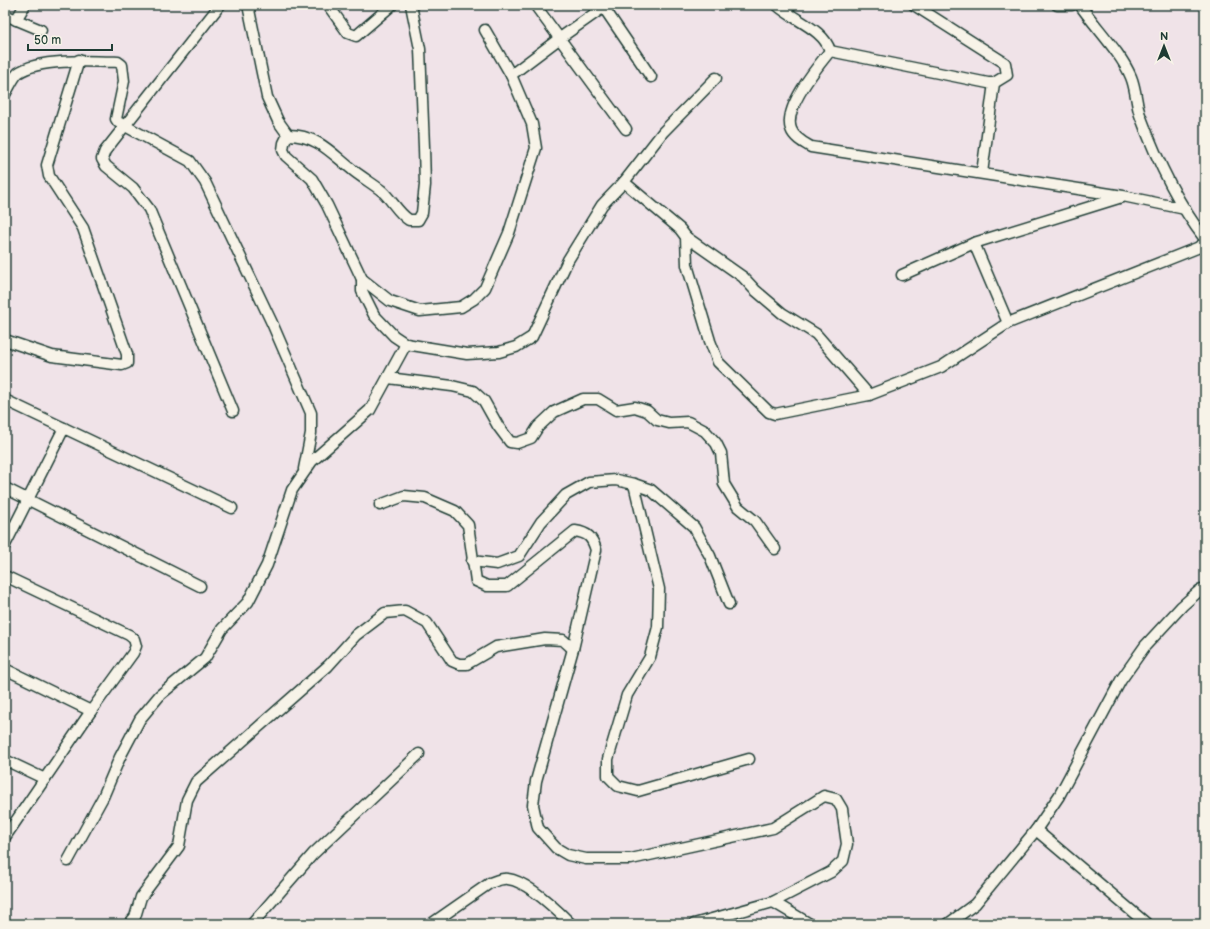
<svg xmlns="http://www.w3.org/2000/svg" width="1210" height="929" font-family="'Balsamiq Sans',sans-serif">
	<rect width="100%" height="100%" fill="#f0e3e8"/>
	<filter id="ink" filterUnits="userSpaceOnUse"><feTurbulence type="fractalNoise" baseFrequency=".025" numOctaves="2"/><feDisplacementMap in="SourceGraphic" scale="8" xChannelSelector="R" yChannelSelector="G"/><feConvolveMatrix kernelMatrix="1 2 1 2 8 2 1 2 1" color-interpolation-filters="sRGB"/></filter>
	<g filter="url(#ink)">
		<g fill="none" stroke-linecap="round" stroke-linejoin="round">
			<defs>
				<g id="minor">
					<path d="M220,5L105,151L102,159L106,166L133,188L149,209L233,411"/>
					<path d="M248,5L267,97L278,121L288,135"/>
					<path d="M328,5L348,33L356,36L392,5"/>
					<path d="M411,5L420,49L424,147L425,185L422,213L418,220H409C398,213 392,200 382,191C373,184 363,178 354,171C332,154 318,135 288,135L284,143L283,150L286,156L312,179L327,205L362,279L390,301L420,311L461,307L474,299L485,288L509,233L536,148L532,124L511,75L485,30"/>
					<path d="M535,5L626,129"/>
					<path d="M602,5L651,77"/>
					<path d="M777,5C793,20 824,29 830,51C817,67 783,108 791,129C794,138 804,143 811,147L1123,196L1185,209"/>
					<path d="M1057,5H1072"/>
					<path d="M1080,5C1096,28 1121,53 1131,77C1136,89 1136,103 1140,115C1156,158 1177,203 1205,239"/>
					<path d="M5,15L41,30"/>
					<path d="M16,20L25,5"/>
					<path d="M830,51L988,83H994L1007,75L1005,63L914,5"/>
					<path d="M511,75L560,38L604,7"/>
					<path d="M5,94C9,88 13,78 18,73C38,58 93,61 118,62L122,65L124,81L116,119L118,122L190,161L205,182L272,323L311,413V433L304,469"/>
					<path d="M982,173L994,83"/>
					<path d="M624,182L680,229L686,237L687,265L710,341L718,362L769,412L775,414L869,395L941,367L1008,323L1197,248L1205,243"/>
					<path d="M686,237L743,277L755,290L782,313L816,334L869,395"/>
					<path d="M974,243L1008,323"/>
					<path d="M902,275L974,243L1122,197"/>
					<path d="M362,279V291L374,315L394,336L406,344L467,354L499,352L516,347L532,337L568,260L602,205L624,182L663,132L716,78"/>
					<path d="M5,340L52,356L122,365L127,363V354L83,228L49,176L47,165L79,60"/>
					<path d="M388,378L452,386L473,391L484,401L498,426L510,442L517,443L531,438L538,427L554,412L583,399H598L616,410L635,407L647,411L657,420L669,423L688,422L705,431L716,443L721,453L724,484L738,507L755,521L775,549"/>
					<path d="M5,400L232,508"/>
					<path d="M634,484L659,589L658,627L650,657L627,695L608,759V776L618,786L638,791L749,759"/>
					<path d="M5,488L200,586"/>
					<path d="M380,505L404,496L425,498L455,511L468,525L476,581L487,586H507L575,531C588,533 592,537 596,550L573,649L536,781L533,805L538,828L556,848L568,855L586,859H631L773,828L824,796L836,799L842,809L847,844L843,861L831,872L773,902L694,924"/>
					<path d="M5,545L64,428"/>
					<path d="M472,561L497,564L519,556L541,522L566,495L589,482L616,480L634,484L651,490L694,527L710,556L729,604"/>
					<path d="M5,576L129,635L134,639L136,646L133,653L91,711L5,837"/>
					<path d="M5,669L91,711"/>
					<path d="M5,760L45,779"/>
					<path d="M1036,830L1147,924"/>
					<path d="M68,861L103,797L120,757L140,719L160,695L205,658L222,629L248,602L267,565L292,490L312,461L370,410L406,344"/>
					<path d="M773,902L810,924"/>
					<path d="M129,924L135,917L141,897L179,846L187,800L196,782L328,666L356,635L385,613L405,611L427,623L452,661L459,664H467L496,647L545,639L563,640L573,649"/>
					<path d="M252,924L313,854L419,754"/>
					<path d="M431,924L490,883C496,881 502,878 508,879C527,881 558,911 571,924"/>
					<path d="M948,924L975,904L1036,830L1059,796L1121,680L1145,646L1182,606L1199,591L1205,589"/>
				</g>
			</defs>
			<!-- minor casing -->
			<use href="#minor" stroke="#1f3d34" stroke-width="13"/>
			<!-- minor -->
			<use href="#minor" stroke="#f7f3e8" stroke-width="10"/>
		</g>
	</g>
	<!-- margin -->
	<rect width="1210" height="929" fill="none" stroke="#f7f3e8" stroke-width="20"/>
	<rect x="10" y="10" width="1190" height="909" fill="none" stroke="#1f3d34" stroke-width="1.5" filter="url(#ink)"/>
	<!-- north arrow -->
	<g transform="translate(1164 46)" stroke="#f7f3e8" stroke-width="3" paint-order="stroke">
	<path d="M0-3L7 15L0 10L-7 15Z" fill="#1f3d34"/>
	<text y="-6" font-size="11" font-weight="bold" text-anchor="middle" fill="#1f3d34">N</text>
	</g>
	<!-- scale -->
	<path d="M28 44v6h84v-6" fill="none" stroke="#1f3d34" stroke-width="2"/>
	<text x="34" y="44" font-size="12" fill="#1f3d34" stroke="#f7f3e8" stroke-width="3" paint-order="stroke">50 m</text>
</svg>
